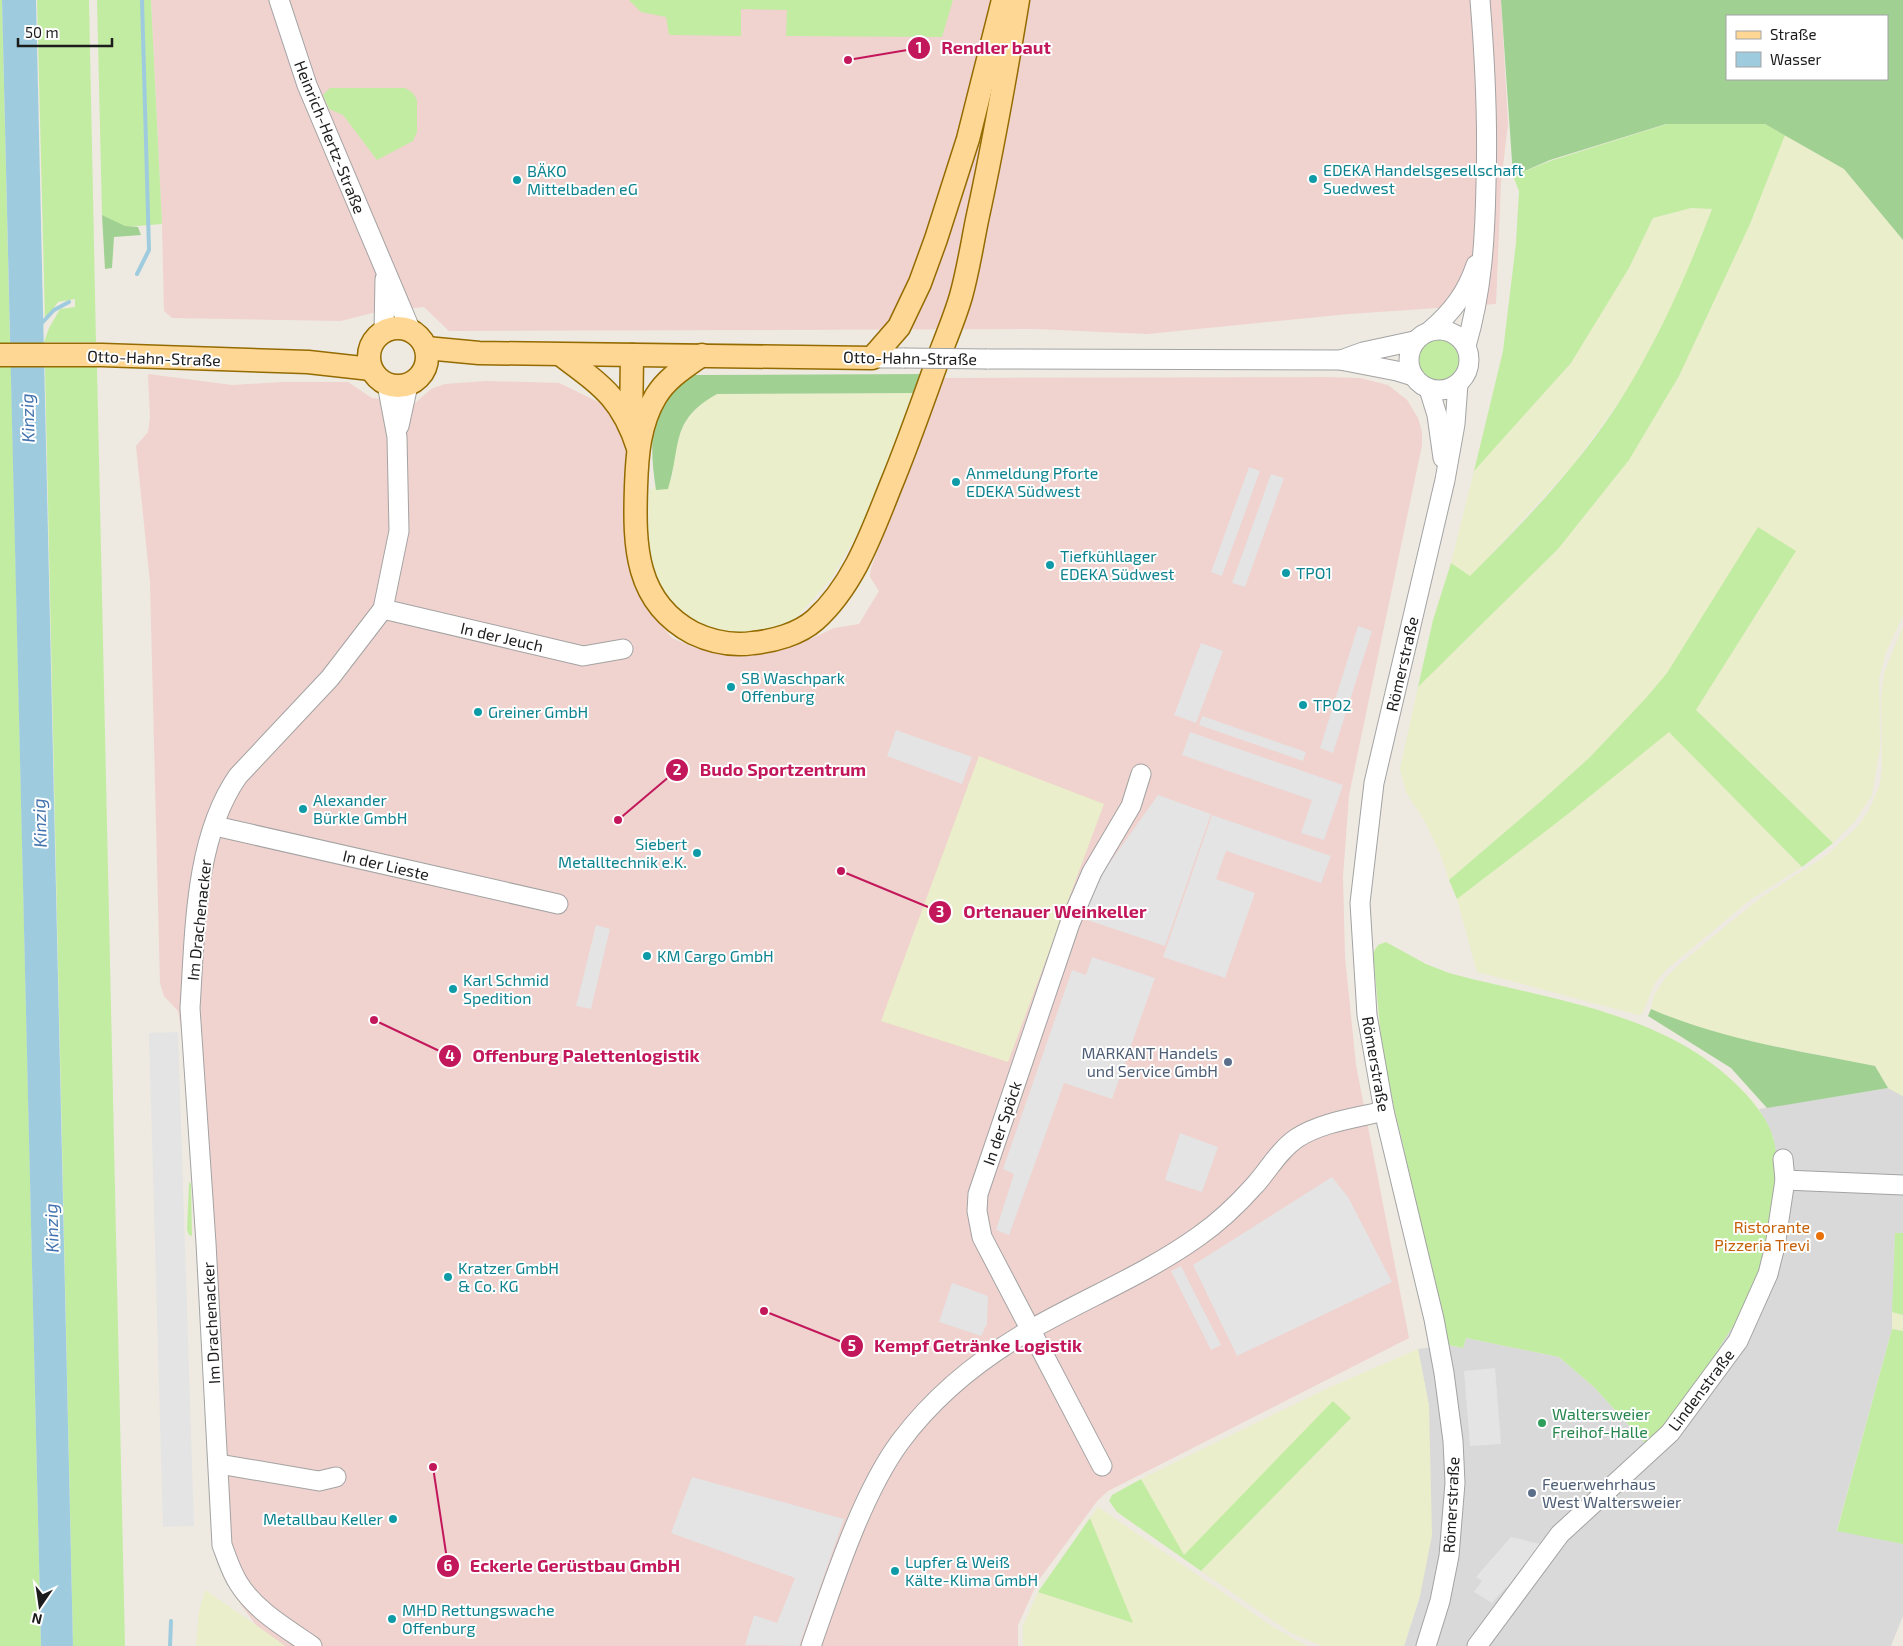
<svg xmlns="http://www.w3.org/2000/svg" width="1903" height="1646" font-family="'Exo 2',sans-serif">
	<rect width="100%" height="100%" fill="#eeeae1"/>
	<!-- residential -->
	<path fill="#dad9d9" d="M1888,1088L1903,1096V1233L1895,1234L1892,1329L1837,1530L1903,1544V1616L1891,1646H1404L1420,1596L1429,1406L1418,1349L1449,1345L1463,1348L1466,1338L1559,1357L1594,1387L1646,1444L1774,1139L1759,1109Z"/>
	<!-- commercial -->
	<g fill="#f0d2ce">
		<path d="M151,0H1501L1508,124L1501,183L1496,304L1349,314L1147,334L1036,329L449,331L424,307L372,313L341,321L172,318L164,311L162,224Z"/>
		<path d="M148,374L232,385L283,382H348L372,398L415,403L431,389L445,384L486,381L559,383L615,410L623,426L626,451L624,522L628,560L636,584L653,615L672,638L693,647L721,653L749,655L765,654L813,638L834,628L859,624L879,591L870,577L871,568L943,378L1324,377L1360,378L1388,385L1407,400L1418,418L1422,432V445L1349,795L1343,877L1345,957L1356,1065L1409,1338L1108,1491L1098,1500L1038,1581L1018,1625V1646H285L256,1625L234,1595L220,1565L213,1530L184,1045L178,1011L164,996L160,983L150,582L136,446L148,432L150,418Z"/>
	</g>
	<!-- farmland -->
	<g fill="#eaeeca">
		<path d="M1785,135L1844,169L1903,240V616L1886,652L1879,679L1880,747L1872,795L1855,821L1833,843L1696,710L1796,551L1758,528L1667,673L1646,698L1589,758L1539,803L1449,880L1440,853L1424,820L1406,792L1400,769L1418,687L1558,549L1629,460L1679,376L1750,224Z"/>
		<path d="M1691,208L1712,209L1687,276L1660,331L1626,392L1572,466L1470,577L1451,563L1474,471L1571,363L1629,268L1653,218Z"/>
		<path d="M916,393L864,522L831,579L794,620L770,633L735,638L695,628L655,589L648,563L649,490L672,478L676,443L688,417L702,403L717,394Z"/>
		<path d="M1903,626V1096L1888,1088L1875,1066L1728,1037L1681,1022L1651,1009L1654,995L1665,978L1680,964L1760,898L1827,855L1858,826L1869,810L1880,784L1882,767L1881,700L1884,673Z"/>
		<path d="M1669,731L1802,867L1750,900L1667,969L1655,983L1642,1014L1638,1015L1477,972L1457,899L1568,814Z"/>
		<path d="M979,756L1104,804L1008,1062L881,1021Z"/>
		<path d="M1892,1312L1903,1315V1331L1892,1329Z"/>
		<path d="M1418,1349L1429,1406L1432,1535L1420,1596L1404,1646H1322L1291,1633L1201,1571L1350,1419L1334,1401L1184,1556L1141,1479L1326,1389Z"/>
		<path d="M1098,1507L1273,1627L1307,1646H1023V1626L1038,1592L1132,1623L1090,1518Z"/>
		<path d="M205,1590L256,1625L285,1646H196L199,1611Z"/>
	</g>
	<!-- grass -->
	<g fill="#c3eca3">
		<path d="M0,0H2L10,343H0Z"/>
		<path d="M37,0H89L96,342H44L49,328L60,309L75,307V299L58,302L45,320Z"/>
		<path d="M97,0H151L162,224L125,227L102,215Z"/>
		<path d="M629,0H953L942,37L786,36L787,10L741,9V36L669,35L666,17L641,12Z"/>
		<path d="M330,88H405L413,93L417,100V132L413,141L377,160L343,115L329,109L323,95Z"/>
		<path d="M1667,124H1765L1785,135L1750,224L1679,376L1629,460L1558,549L1418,687L1433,620L1451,563L1470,576C1527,519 1584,460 1626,391C1661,333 1688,272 1712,209L1691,208L1653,218L1629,268L1571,363L1474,471L1503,351L1516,243L1519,191L1513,176L1550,161Z"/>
		<circle cx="1440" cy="358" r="23"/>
		<path d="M0,367H11L41,1646H0Z"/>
		<path d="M45,367H97L125,1646H73Z"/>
		<path d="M1758,527L1796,551L1696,710L1833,843L1802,867L1669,732L1568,814L1457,899L1449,880L1539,803L1589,758L1646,698L1667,673Z"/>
		<path d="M1386,942L1426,964L1449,973C1549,1000 1664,1011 1740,1088C1754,1102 1770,1122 1774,1141C1781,1171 1774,1198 1769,1227C1764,1254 1757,1282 1745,1307C1739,1319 1730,1330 1723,1342C1700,1378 1676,1413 1646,1444L1594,1387L1559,1357L1466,1338L1463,1348L1449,1345L1383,1059L1373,953L1378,945Z"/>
		<path d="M189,1182L191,1184L192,1236L189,1235L187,1230Z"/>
		<path d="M1895,1233H1903V1315L1892,1312Z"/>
		<path d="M1892,1329L1903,1331V1544L1837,1531Z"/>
		<path d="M1333,1401L1351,1418L1201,1571L1117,1512L1109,1501L1112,1495L1141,1479L1184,1555Z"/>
		<path d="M1090,1518L1133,1623L1038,1592Z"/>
	</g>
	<!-- forest -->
	<g fill="#a1d093" fill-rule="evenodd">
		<path d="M1501,0H1903V240L1844,169L1765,124H1666L1550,160L1513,176ZM1727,16H1887V79H1727Z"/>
		<path d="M102,215L125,226L138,227L141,235L114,237L112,268L105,269Z"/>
		<path d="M926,374L916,393L717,394C669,421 682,445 668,489L656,490C649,443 647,402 693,375Z"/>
		<path d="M1651,1009C1723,1040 1799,1051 1875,1066L1888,1088L1767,1108L1731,1068L1648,1016Z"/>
	</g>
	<!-- parking -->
	<g fill="#e4e4e4">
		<path d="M1249,467L1260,471L1222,576L1211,572Z"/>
		<path d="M1271,474L1284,478L1245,587L1232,583Z"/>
		<path d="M1358,626L1372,631L1333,753L1320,748Z"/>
		<path d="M1201,643L1223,651L1196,723L1174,715Z"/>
		<path d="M1202,716L1306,752L1303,761L1199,725Z"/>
		<path d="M896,730L972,757L962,784L887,756Z"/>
		<path d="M1190,732L1343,785L1324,840L1301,833L1312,800L1182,755Z"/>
		<path d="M1158,795L1211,814L1165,946L1084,919L1098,879Z"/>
		<path d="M1212,815L1331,856L1321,883L1226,851L1216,879L1255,893L1225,978L1163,957Z"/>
		<path d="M596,925L610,929L591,1009L576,1006Z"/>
		<path d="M1092,957L1155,978L1112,1099L1064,1083L1009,1235L996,1230L1014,1174L1003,1169L1072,970L1086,975Z"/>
		<path d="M178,1032L194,1526L163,1527L149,1033Z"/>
		<path d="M1180,1133L1218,1147L1202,1192L1165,1180Z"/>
		<path d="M1332,1177L1348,1197L1392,1282L1237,1356L1193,1265Z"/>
		<path d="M1181,1266L1221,1345L1211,1350L1171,1271Z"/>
		<path d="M952,1283L988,1296L987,1324L981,1336L939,1322Z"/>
		<path d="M1495,1368L1501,1444L1470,1446L1464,1371Z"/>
		<path d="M692,1477L844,1519L799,1646L745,1645L754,1615L777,1623L795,1578L671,1533Z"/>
		<path d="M1511,1537L1540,1544L1511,1590L1506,1587L1492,1603L1474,1592L1482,1581L1476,1577Z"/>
	</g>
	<!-- water -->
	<path fill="#9eccde" d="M2,0H36L73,1646H41Z"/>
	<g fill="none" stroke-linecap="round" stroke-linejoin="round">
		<!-- stream -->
		<g stroke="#9eccde" stroke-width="4">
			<path d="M137,274L149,250L142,0"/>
			<path d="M41,324L54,310L69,302"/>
			<path d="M170,1646L171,1621"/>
		</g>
		<defs>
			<g id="minor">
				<path d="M279,0L307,85L411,331"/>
				<circle cx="1439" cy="360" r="30"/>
				<path d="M1431,330C1453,311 1467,292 1476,265"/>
				<path d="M384,331L385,279"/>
				<path d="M1466,346C1482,292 1485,239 1486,183C1488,122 1485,61 1480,0"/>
				<path d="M872,358H904"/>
				<path d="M987,359L1340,360L1397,371L1413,376"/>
				<path d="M1341,360L1363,352L1414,341"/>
				<path d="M1429,389L1437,415L1443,458"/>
				<path d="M399,426L408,385"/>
				<path d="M383,609L583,656L623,649"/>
				<path d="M215,826L558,904"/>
				<path d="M1785,1180L1903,1185"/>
				<path d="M219,1464L319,1481L336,1477"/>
				<path d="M1102,1466L982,1237L977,1211L978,1194L1070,923L1092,872L1131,806L1141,774"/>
				<path d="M312,1646C286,1628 256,1611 239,1584C231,1572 227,1558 222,1545L206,1243L190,1008C195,933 194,839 238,776L330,678L383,609L399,531L397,437L387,384"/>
				<path d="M811,1646C833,1584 861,1495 900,1442C934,1396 980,1359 1030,1330C1086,1298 1146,1274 1199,1236C1219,1222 1237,1205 1254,1186C1268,1171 1279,1150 1297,1138C1322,1122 1356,1118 1384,1111"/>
				<path d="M1426,1646L1440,1601L1449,1556L1455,1483L1453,1441L1444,1373L1434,1319L1384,1111L1367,1015L1360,903L1374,783L1445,480L1455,424L1458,384"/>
				<path d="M1477,1646L1560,1534L1670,1433L1738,1341L1768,1274L1775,1246L1785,1180L1783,1159"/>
			</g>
			<g id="major">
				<circle cx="398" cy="357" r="29"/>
				<path d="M426,348L479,353L872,358L899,327L920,283L936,239L968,139L1003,0"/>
				<path d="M0,355H102L308,362L371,369"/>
				<path d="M561,355C601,385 622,398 638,448"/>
				<path d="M702,355C685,367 667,378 656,396C639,424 637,456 636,487C634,546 635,602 693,633C712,642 733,646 753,643C774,641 799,634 815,620C854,585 872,532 891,485C908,444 923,401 938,359C946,338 955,317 961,296C968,271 972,245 977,220C993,147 1006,73 1018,0"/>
				<path d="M631,427L632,355"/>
			</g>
		</defs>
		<!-- minor casing -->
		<use href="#minor" stroke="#a3a3a3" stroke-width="21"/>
		<!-- major casing -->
		<use href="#major" stroke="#946b00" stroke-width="25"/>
		<!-- minor -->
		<use href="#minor" stroke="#fff" stroke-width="19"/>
		<!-- major -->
		<use href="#major" stroke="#ffd795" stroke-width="22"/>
		<defs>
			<path id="minor-bridge" d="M904,358L987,359"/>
		</defs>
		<!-- minor-bridge casing -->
		<use href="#minor-bridge" stroke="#a3a3a3" stroke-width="21" stroke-linecap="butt"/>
		<!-- minor-bridge -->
		<use href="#minor-bridge" stroke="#fff" stroke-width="19"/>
	</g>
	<!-- markers -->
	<g fill="#0f9aa8" stroke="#fff" stroke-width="2">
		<circle cx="1313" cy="179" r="5"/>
		<circle cx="517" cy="180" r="5"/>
		<circle cx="956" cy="482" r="5"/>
		<circle cx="1050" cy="565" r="5"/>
		<circle cx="1286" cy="573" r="5"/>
		<circle cx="731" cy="687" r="5"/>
		<circle cx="1303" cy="705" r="5"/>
		<circle cx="478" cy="712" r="5"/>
		<circle cx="303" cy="809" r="5"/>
		<circle cx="697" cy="853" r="5"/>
		<circle cx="647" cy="956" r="5"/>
		<circle cx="453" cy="989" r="5"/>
		<circle cx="448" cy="1277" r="5"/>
		<circle cx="393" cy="1519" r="5"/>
		<circle cx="895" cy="1571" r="5"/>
		<circle cx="392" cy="1619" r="5"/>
	</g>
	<g fill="#5c6f8a" stroke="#fff" stroke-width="2">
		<circle cx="1228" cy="1062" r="5"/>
		<circle cx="1532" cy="1493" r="5"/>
	</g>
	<circle fill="#e8710a" stroke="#fff" stroke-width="2" cx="1820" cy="1236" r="5"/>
	<circle fill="#2e9e5b" stroke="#fff" stroke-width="2" cx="1542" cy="1423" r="5"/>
	<g text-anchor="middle" stroke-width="4" stroke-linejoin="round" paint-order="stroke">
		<!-- street labels -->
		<g font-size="16" fill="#1c1c1c" stroke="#fff">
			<text transform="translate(330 137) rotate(68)" y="6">Heinrich-Hertz-Straße</text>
			<text transform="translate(154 358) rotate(2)" y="6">Otto-Hahn-Straße</text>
			<text transform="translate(910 358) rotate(1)" y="6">Otto-Hahn-Straße</text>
			<text transform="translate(502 637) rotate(13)" y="6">In der Jeuch</text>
			<text transform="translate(1402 664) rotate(-77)" y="6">Römerstraße</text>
			<text transform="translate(386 865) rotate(13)" y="6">In der Lieste</text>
			<text transform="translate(199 920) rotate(-84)" y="6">Im Drachenacker</text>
			<text transform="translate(1376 1064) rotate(80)" y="6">Römerstraße</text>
			<text transform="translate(1002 1123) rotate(-71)" y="6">In der Spöck</text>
			<text transform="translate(211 1323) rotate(-93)" y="6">Im Drachenacker</text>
			<text transform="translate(1701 1390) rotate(-53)" y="6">Lindenstraße</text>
			<text transform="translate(1451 1505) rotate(-87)" y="6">Römerstraße</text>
		</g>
		<!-- culture labels -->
		<g font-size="16" fill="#0d838f" stroke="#fff" text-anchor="start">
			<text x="1323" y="176">EDEKA Handelsgesellschaft<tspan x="1323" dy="18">Suedwest</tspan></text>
			<text x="527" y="177">BÄKO<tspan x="527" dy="18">Mittelbaden eG</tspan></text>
			<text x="966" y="479">Anmeldung Pforte<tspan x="966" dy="18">EDEKA Südwest</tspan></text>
			<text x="1060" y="562">Tiefkühllager<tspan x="1060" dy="18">EDEKA Südwest</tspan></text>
			<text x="1296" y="579">TPO1</text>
			<text x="741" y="684">SB Waschpark<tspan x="741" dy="18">Offenburg</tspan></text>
			<text x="1313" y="711">TPO2</text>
			<text x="488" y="718">Greiner GmbH</text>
			<text x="313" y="806">Alexander<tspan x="313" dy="18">Bürkle GmbH</tspan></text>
			<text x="687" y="850" text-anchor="end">Siebert<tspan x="687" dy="18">Metalltechnik e.K.</tspan></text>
			<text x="657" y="962">KM Cargo GmbH</text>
			<text x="463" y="986">Karl Schmid<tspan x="463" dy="18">Spedition</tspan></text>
			<text x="458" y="1274">Kratzer GmbH<tspan x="458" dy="18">&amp; Co. KG</tspan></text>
			<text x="383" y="1525" text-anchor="end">Metallbau Keller</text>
			<text x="905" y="1568">Lupfer &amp; Weiß<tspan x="905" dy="18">Kälte-Klima GmbH</tspan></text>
			<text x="402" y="1616">MHD Rettungswache<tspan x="402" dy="18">Offenburg</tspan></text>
		</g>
		<!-- service labels -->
		<g font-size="16" fill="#4e5e75" stroke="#fff" text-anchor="end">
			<text x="1218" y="1059">MARKANT Handels<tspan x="1218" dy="18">und Service GmbH</tspan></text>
			<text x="1542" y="1490" text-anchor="start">Feuerwehrhaus<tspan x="1542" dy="18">West Waltersweier</tspan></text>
		</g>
		<!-- food labels -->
		<g font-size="16" fill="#c56008" stroke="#fff" text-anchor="end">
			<text x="1810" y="1233">Ristorante<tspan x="1810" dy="18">Pizzeria Trevi</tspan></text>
		</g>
		<!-- leisure labels -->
		<g font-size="16" fill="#27864d" stroke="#fff" text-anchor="start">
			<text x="1552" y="1420">Waltersweier<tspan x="1552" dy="18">Freihof-Halle</tspan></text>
		</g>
		<!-- water labels -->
		<g font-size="18" font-style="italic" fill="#4474af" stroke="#fff">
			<text transform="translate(28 418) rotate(-92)" y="6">Kinzig</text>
			<text transform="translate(40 823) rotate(-92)" y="6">Kinzig</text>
			<text transform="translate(52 1228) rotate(-92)" y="6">Kinzig</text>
		</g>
	</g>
	<!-- callouts -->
	<path fill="none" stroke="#c2185b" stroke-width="2" d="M848 60L919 48M618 820L677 770M841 871L940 912M374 1020L450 1056M764 1311L852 1346M433 1467L448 1566"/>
	<g fill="#c2185b" stroke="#fff" stroke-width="2">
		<circle cx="848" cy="60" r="5"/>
		<circle cx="618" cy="820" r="5"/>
		<circle cx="841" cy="871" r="5"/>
		<circle cx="374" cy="1020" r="5"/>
		<circle cx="764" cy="1311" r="5"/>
		<circle cx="433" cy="1467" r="5"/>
		<circle cx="919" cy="48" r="12"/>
		<circle cx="677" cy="770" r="12"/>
		<circle cx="940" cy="912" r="12"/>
		<circle cx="450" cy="1056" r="12"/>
		<circle cx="852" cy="1346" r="12"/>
		<circle cx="448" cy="1566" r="12"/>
	</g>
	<g font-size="15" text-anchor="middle" font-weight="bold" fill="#fff">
		<text x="919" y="53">1</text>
		<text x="677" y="775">2</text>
		<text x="940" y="917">3</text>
		<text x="450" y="1061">4</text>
		<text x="852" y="1351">5</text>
		<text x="448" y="1571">6</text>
	</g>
	<g font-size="18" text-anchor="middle" font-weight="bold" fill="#c2185b" stroke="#fff" stroke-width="4" stroke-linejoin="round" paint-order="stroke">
		<text x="996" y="54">Rendler baut</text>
		<text x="783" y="776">Budo Sportzentrum</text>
		<text x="1055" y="918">Ortenauer Weinkeller</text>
		<text x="586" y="1062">Offenburg Palettenlogistik</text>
		<text x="978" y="1352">Kempf Getränke Logistik</text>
		<text x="575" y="1572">Eckerle Gerüstbau GmbH</text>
	</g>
	<!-- legend -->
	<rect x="1726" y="15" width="162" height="65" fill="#ffffff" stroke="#a4a4a4"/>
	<rect x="1736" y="31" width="25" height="8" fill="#ffd795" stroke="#a4a4a4"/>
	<text x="1770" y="40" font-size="15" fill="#1c1c1c">Straße</text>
	<rect x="1736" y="52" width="25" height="15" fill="#9eccde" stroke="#a4a4a4"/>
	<text x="1770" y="65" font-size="15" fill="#1c1c1c">Wasser</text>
	<!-- north arrow -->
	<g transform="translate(40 1606) rotate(193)" stroke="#ffffff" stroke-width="4" paint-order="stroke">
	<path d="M0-4L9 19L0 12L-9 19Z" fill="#1c1c1c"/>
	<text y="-8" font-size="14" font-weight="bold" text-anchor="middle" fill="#1c1c1c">N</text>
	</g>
	<!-- scale -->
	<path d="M18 38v8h94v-8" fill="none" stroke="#1c1c1c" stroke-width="2.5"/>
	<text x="25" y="38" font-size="15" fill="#1c1c1c" stroke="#ffffff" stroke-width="4" paint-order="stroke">50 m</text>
</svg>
